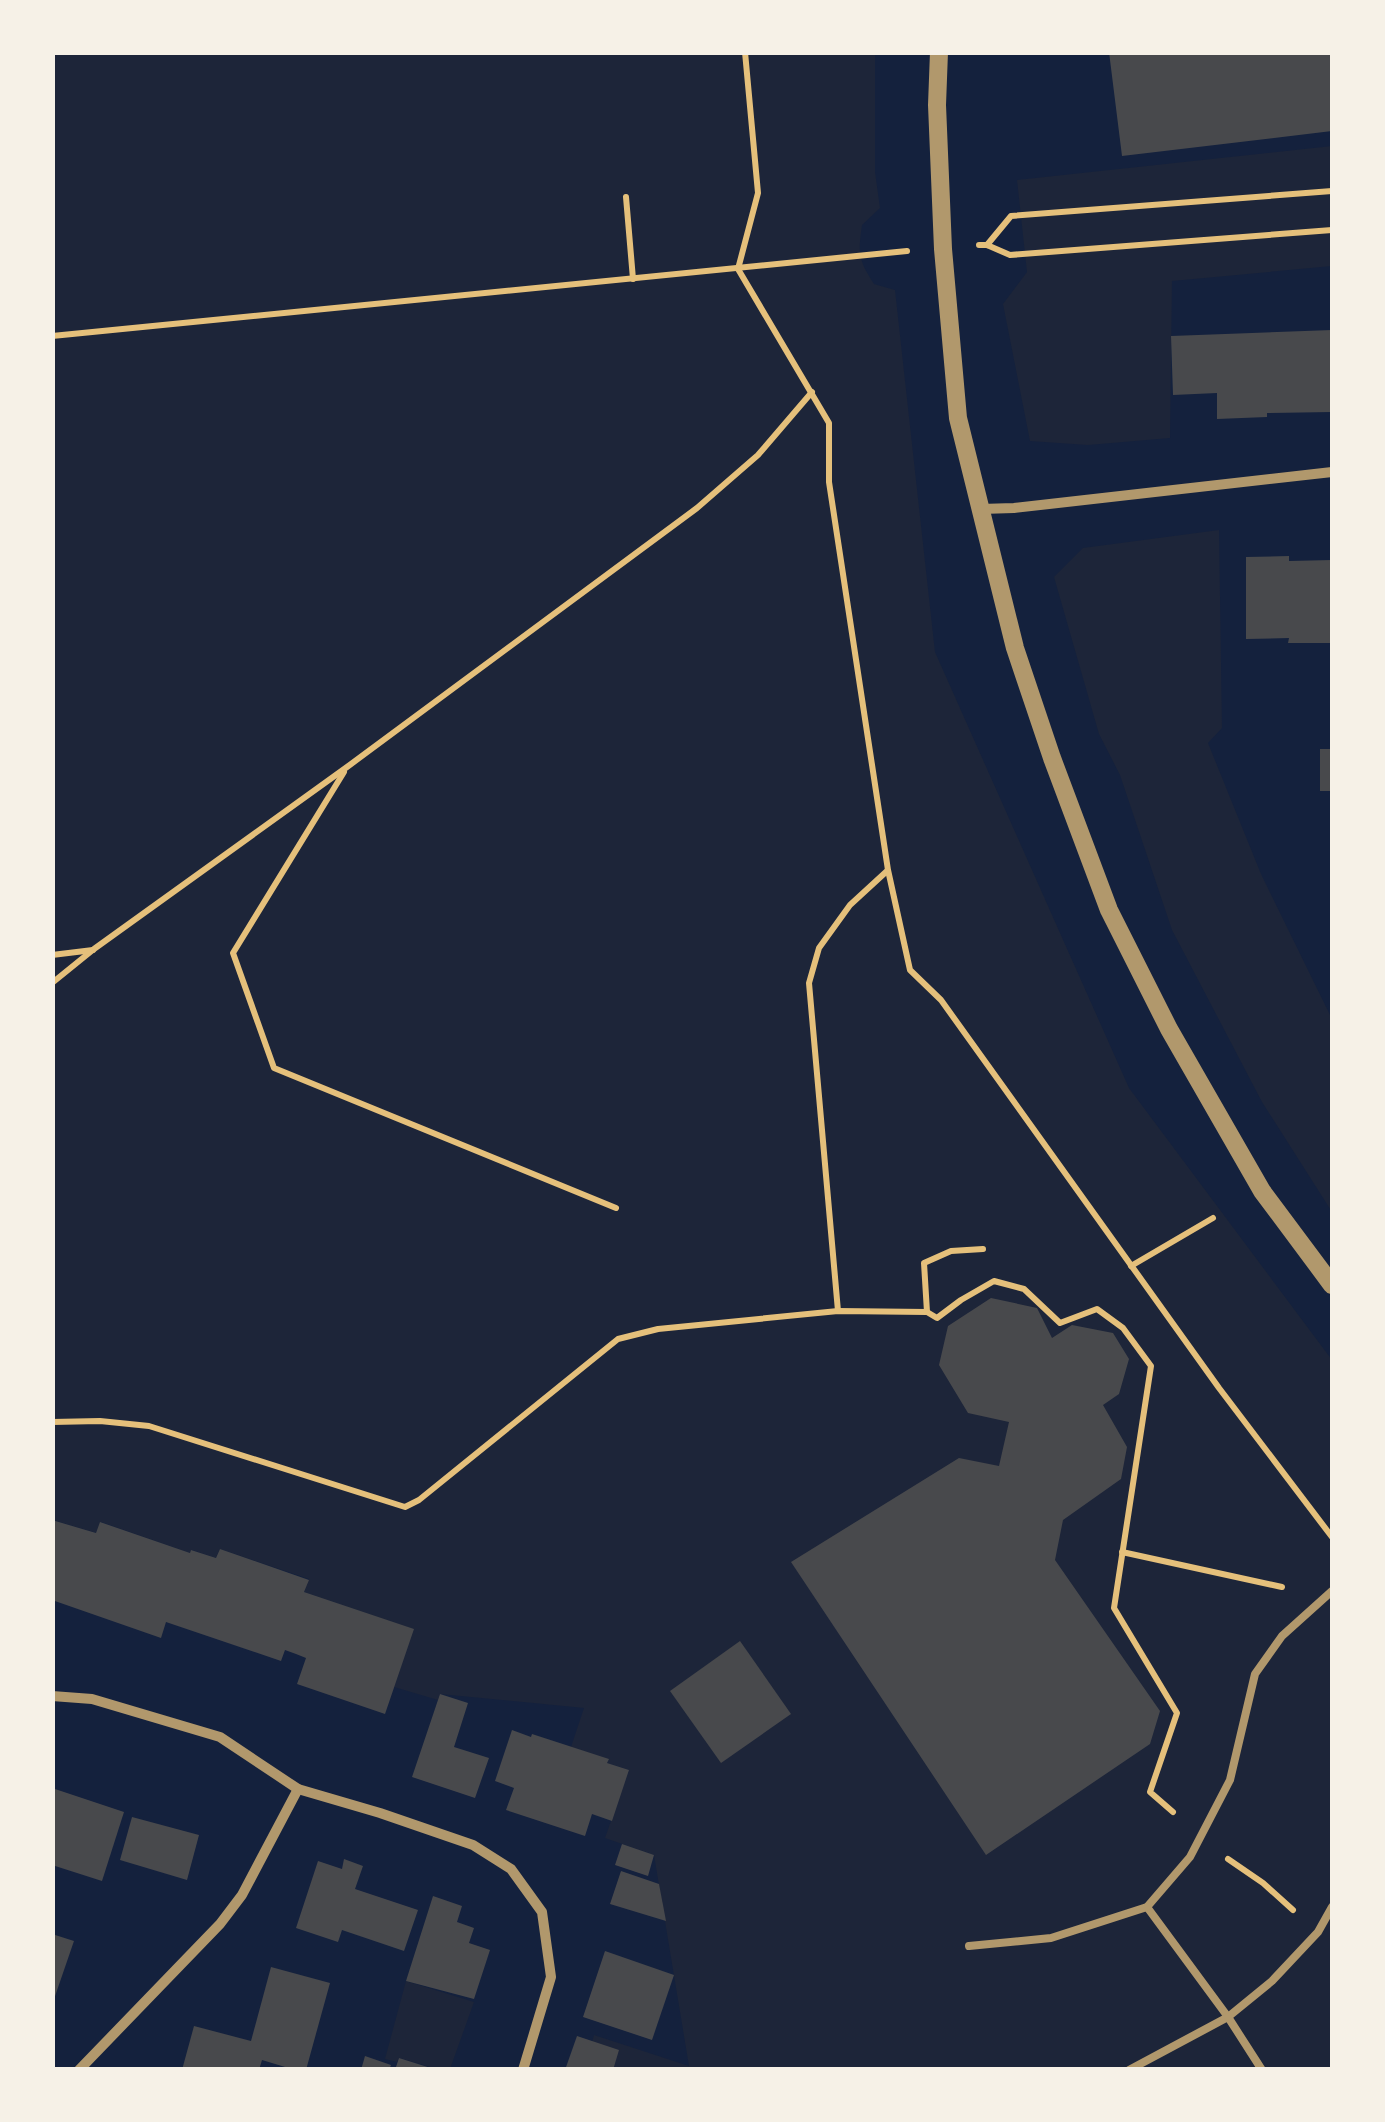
<svg xmlns="http://www.w3.org/2000/svg" width="1385" height="2122" font-family="'IBM Plex Serif',serif">
	<rect width="100%" height="100%" fill="#14213d"/>
	<!-- green -->
	<g fill="#1d2539">
		<path d="M53,53H875V172L880,208L862,225C858,254 858,259 874,284L895,290L935,652L1129,1088L1332,1360V2069H613L592,2042L594,2035L689,2066L654,1855L605,1838L629,1770L607,1763L608,1759L571,1747L584,1708L440,1694L438,1700L394,1687L413,1629L304,1592L309,1579L220,1549L216,1558L192,1550L190,1553L101,1522L96,1533L53,1520Z"/>
		<path d="M1332,146V266L1172,281L1170,438L1088,445L1030,441L1003,304L1027,272L1017,180Z"/>
		<path d="M1219,530L1222,728L1208,743L1261,874L1332,1019V1212L1262,1102L1172,930L1120,775L1099,734L1054,577L1083,548Z"/>
		<path d="M406,1981L474,2002L450,2069H437L399,2058L397,2062L385,2059Z"/>
	</g>
	<!-- building -->
	<g fill="#48494c">
		<path d="M1109,52H1332V131L1122,156Z"/>
		<path d="M1332,330V412L1267,413V417L1217,419V393L1173,395L1171,336Z"/>
		<path d="M1289,556V561L1332,560V643H1288L1289,638L1246,639V557Z"/>
		<rect x="1320" y="749" width="12" height="42"/>
		<path d="M991,1298L1037,1308L1052,1338L1072,1325L1113,1333L1129,1359L1119,1394L1103,1405L1127,1447L1121,1479L1063,1520L1055,1560L1160,1711L1150,1744L986,1855L791,1562L959,1458L999,1466L1009,1422L968,1413L939,1365L948,1326Z"/>
		<path d="M52,1520L96,1533L100,1522L190,1553L191,1550L216,1558L220,1549L309,1580L304,1592L414,1629L385,1714L297,1684L306,1658L296,1654L285,1650L281,1661L166,1622L161,1638L52,1600Z"/>
		<path d="M740,1641L791,1714L721,1763L670,1691Z"/>
		<path d="M440,1694L468,1703L454,1747L489,1758L475,1798L412,1777Z"/>
		<path d="M512,1730L531,1737L532,1734L609,1759L607,1763L629,1770L612,1821L592,1814L585,1836L506,1810L514,1788L495,1781Z"/>
		<path d="M52,1788L124,1812L102,1881L52,1865Z"/>
		<path d="M132,1817L199,1835L187,1880L120,1860Z"/>
		<path d="M622,1844L654,1855L648,1876L615,1865Z"/>
		<path d="M344,1859L363,1866L355,1889L418,1910L404,1951L342,1930L338,1942L296,1928L318,1861L342,1869Z"/>
		<path d="M621,1871L659,1884L666,1921L610,1904Z"/>
		<path d="M433,1896L462,1906L457,1922L474,1928L469,1943L490,1950L474,1999L406,1981Z"/>
		<path d="M52,1934L74,1941L53,2002H52Z"/>
		<path d="M605,1951L674,1975L652,2040L583,2017Z"/>
		<path d="M271,1967L330,1983L306,2070H295L262,2060L259,2070H182L194,2026L251,2041Z"/>
		<path d="M577,2036L619,2050L613,2070H565Z"/>
		<path d="M365,2056L391,2065L389,2070H361Z"/>
		<path d="M399,2058L434,2069V2070H395Z"/>
	</g>
	<g fill="none" stroke-linecap="round" stroke-linejoin="round">
		<!-- path -->
		<g stroke="#e5c07b" stroke-width="6">
			<path d="M745,52L758,193L738,269L829,423V482L888,870L910,970L941,1000L1219,1388L1332,1537"/>
			<path d="M626,197L633,279"/>
			<path d="M979,245H987L1010,255L1332,230"/>
			<path d="M987,245L1011,216L1332,191"/>
			<path d="M52,336L907,251"/>
			<path d="M344,772L233,953L274,1068L616,1208"/>
			<path d="M52,955L93,950"/>
			<path d="M52,983L94,949L347,767L697,508L758,455L812,392"/>
			<path d="M1131,1266L1213,1218"/>
			<path d="M838,1311L809,983L819,948L850,905L887,871"/>
			<path d="M927,1312L924,1263L951,1251L983,1249"/>
			<path d="M52,1422L100,1421L149,1426L405,1507L419,1500L618,1339L658,1329L838,1311L927,1312L937,1318L961,1300L994,1281L1024,1289L1060,1323L1097,1309L1123,1328L1151,1366L1114,1608L1177,1713L1150,1792L1173,1812"/>
			<path d="M1122,1552L1282,1587"/>
			<path d="M1228,1859L1263,1883L1293,1910"/>
		</g>
		<!-- service -->
		<g stroke="#b1986c" stroke-width="8">
			<path d="M1147,1907L1228,2017L1262,2070"/>
			<path d="M969,1946L1051,1938L1147,1907L1190,1857L1230,1780L1255,1674L1282,1636L1332,1591"/>
			<path d="M1129,2070L1228,2017L1272,1981L1318,1932L1332,1907"/>
		</g>
		<!-- minor -->
		<g stroke="#b1986c" stroke-width="10">
			<path d="M981,509L1014,508L1332,472"/>
			<path d="M52,1696L92,1699L220,1737L298,1789L380,1813L473,1845L511,1869L542,1912L551,1977L523,2070"/>
			<path d="M79,2070L220,1924L242,1895L298,1789"/>
		</g>
		<!-- tertiary -->
		<path stroke="#b1986c" stroke-width="18" d="M939,52L937,105L943,249L958,418L1015,648L1052,758L1109,910L1169,1029L1262,1191L1332,1285"/>
	</g>
	<!-- border -->
	<rect width="1385" height="2122" fill="none" stroke="#f6f1e7" stroke-width="110"/>
</svg>
